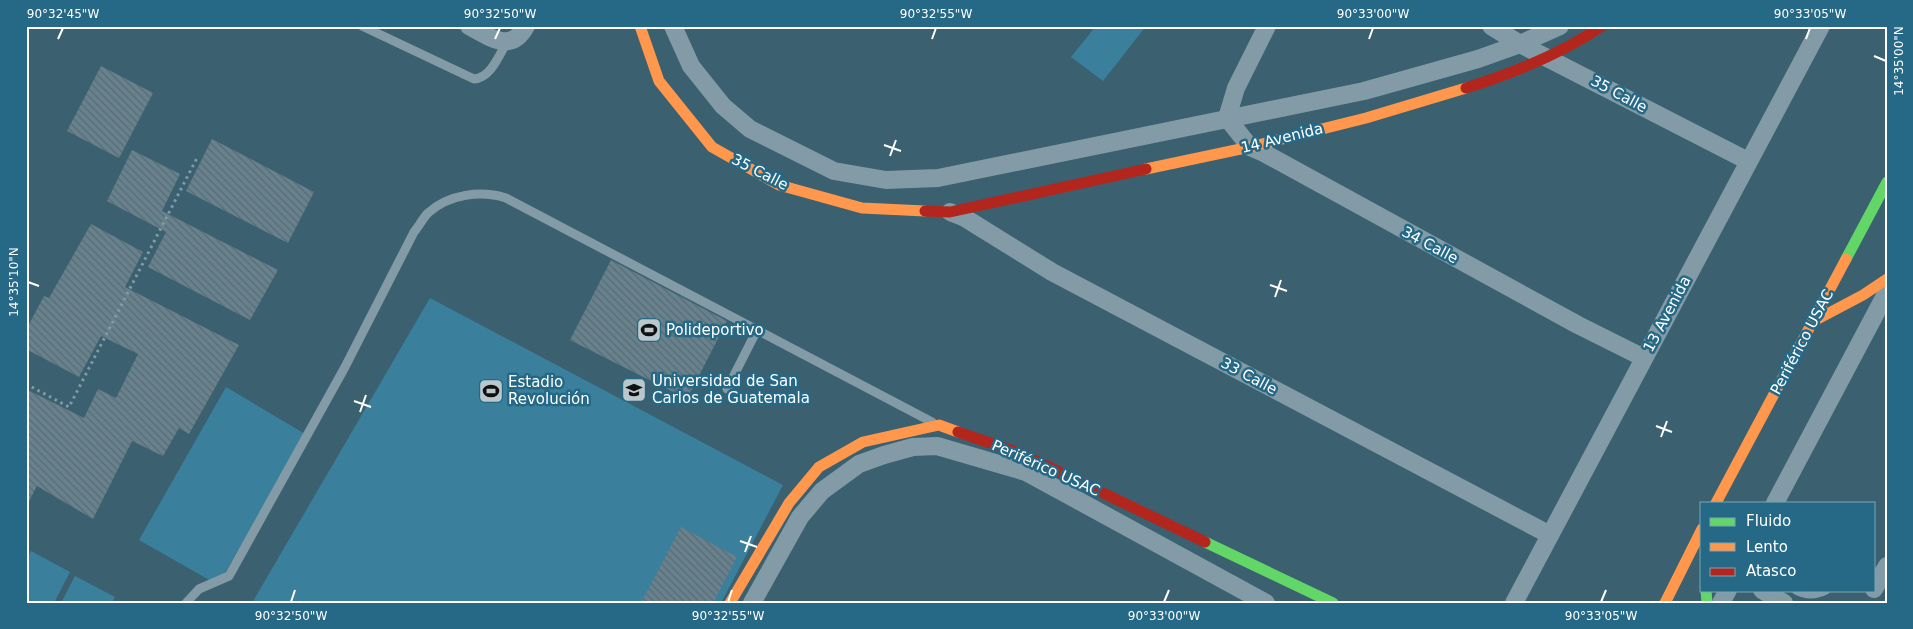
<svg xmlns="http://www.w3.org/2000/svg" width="1913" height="629" font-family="'DejaVu Sans',sans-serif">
	<defs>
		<pattern id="building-back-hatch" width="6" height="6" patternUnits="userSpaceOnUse" patternTransform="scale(1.25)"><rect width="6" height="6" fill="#67828e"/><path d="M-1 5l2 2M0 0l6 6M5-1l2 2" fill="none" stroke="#5b6a70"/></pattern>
	</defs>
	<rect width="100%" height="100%" fill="#3b6070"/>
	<!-- grass -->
	<g fill="#3a809c">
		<path d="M1096,26H1146L1103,81L1071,57Z"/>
		<path d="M430,298L783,485L721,603H252Z"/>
		<path d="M226,387L305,434L218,585L139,540Z"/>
		<path d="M31,551L70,572L54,603H26V560Z"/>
		<path d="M75,576L115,597L112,603H61Z"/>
	</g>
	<!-- building -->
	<g fill="url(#building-back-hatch)">
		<path d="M101,66L153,93L119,158L67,131Z"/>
		<path d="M212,139L314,192L288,243L186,191Z"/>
		<path d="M132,150L180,174L162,211L278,270L250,320L148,267L166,232L107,201Z"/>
		<path d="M91,224L143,252L125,287L239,345L189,434L179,428L163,456L132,441L93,519L37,486L26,507V389L84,418L98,389L116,398L138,354L101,336L79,377L26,349V330L44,296L49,298Z"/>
		<path d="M611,260L727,321L687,399L570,340Z"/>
		<path d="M681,527L737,557L713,603H641Z"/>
	</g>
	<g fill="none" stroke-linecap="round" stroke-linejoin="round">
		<!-- path -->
		<path stroke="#829ba6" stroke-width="3" stroke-dasharray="2.5 4" stroke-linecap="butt" d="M26,384L69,407L198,156"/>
		<!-- lane -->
		<g stroke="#829ba6" stroke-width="9">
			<path d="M362,26L474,79C491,78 499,55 507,42"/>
			<path d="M727,389L757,330"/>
			<path d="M1796,590C1807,596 1816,595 1826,590"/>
			<path d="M186,603L199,589L229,576L345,367L414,232C419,226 423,218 428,213C449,194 481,190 506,198L932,422"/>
		</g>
		<!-- street -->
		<g stroke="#829ba6" stroke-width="18">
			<path d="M469,26C490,37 511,54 526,26"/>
			<path d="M673,26L691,66L723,106L750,129L834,171L886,180L938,178L1364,91L1478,59L1520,44L1560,26"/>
			<path d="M1267,26L1236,88L1227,118L1250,147L1264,153L1578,325L1644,358"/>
			<path d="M1491,26L1520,44L1748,161"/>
			<path d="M950,212L965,218L1052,272L1550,535"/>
			<path d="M1775,503L1887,292"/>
			<path d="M1874,589L1887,566"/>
			<path d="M1762,590L1784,603"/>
			<path d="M752,603L800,517L822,491L859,464L884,455L913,447L937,446L1026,472L1266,603"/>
			<path d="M1514,603L1821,26"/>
			<path d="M1721,603L1728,590"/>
		</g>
		<!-- fast -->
		<g stroke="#63d668" stroke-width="11">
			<path d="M1846,259L1887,182"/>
			<path d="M1205,542L1333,603"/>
			<path d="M1706,590L1707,603"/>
		</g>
		<!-- slow -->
		<g stroke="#ff974d" stroke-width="11">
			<path d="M640,26L659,81L712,147L779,185L862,208L925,211"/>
			<path d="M1146,169L1250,147L1366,118L1466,88"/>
			<path d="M1812,322L1863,295L1887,279"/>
			<path d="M1716,503L1846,259"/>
			<path d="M730,603L789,503L819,467L863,442L939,425L958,432"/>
			<path d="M1665,603L1702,529"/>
		</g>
		<!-- jam -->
		<g stroke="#b3261e" stroke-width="11">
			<path d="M1466,88C1514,73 1561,54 1602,26"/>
			<path d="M925,211L950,212L1146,169"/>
			<path d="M958,432L1022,454L1205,542"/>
		</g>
	</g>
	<!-- ticks -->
	<path fill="none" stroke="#fff" stroke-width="2" d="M58,39L63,28M495,39L500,28M932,39L936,28M1369,39L1373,28M1806,39L1810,28M1874,56L1886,61M884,145L901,151M890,156L896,140M28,282L39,286M1270,285L1287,291M1275,297L1281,280M354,401L371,407M360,412L366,395M1656,426L1672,432M1661,437L1667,421M740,541L757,547M745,552L751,536M291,602L295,590M728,602L732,590M1164,602L1169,590M1601,602L1606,590"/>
	<!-- icons -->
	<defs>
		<symbol id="stadium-square" viewBox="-11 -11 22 22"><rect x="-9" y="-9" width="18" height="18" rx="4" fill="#bac7cd" stroke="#256986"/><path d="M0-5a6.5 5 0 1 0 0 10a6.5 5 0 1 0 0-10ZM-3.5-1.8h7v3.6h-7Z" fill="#111"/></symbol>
		<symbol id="university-square" viewBox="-11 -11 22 22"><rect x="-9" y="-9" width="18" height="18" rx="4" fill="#bac7cd" stroke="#256986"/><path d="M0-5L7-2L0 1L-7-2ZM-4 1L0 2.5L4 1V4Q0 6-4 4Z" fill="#111"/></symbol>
	</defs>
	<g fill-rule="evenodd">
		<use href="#stadium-square" x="635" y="316" width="28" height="28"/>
		<use href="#university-square" x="620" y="376" width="28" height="28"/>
		<use href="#stadium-square" x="477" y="377" width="28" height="28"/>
	</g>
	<g text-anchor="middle" stroke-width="5" stroke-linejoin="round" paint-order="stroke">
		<!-- street labels -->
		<g font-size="15" fill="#fff" stroke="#256986">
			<text transform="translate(1619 94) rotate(28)" y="5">35 Calle</text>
			<text transform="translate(1282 138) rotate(-14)" y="5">14 Avenida</text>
			<text transform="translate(760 172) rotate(27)" y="5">35 Calle</text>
			<text transform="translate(1430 245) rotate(28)" y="5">34 Calle</text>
			<text transform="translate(1667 314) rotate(-62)" y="5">13 Avenida</text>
			<text transform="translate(1802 342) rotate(-62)" y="5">Periférico USAC</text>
			<text transform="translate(1249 376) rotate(28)" y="5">33 Calle</text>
			<text transform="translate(1046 468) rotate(24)" y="5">Periférico USAC</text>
		</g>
		<!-- poi labels -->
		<g font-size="15" fill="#fff" stroke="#256986" text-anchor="start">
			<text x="666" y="335">Polideportivo</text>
			<text x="652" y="386">Universidad de San<tspan x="652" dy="17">Carlos de Guatemala</tspan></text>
			<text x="508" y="387">Estadio<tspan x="508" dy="17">Revolución</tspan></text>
		</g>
	</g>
	<!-- border -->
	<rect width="1913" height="629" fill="none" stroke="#256986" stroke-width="55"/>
	<!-- legend -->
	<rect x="1700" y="502" width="175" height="90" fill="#256986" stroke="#7ca5b6"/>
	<rect x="1710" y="518" width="25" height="8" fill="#63d668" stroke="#7ca5b6"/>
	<text x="1746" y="526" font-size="15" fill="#ffffff">Fluido</text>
	<rect x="1710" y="543" width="25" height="8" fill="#ff974d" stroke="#7ca5b6"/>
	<text x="1746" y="552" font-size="15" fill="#ffffff">Lento</text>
	<rect x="1710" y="568" width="25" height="8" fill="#b3261e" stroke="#7ca5b6"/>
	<text x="1746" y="576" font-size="15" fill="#ffffff">Atasco</text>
	<rect x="28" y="28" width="1858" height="574" fill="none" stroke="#fff" stroke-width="2"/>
	<g font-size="12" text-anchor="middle" fill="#fff">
		<text x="63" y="18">90°32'45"W</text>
		<text x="500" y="18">90°32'50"W</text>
		<text x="936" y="18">90°32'55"W</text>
		<text x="1373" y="18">90°33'00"W</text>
		<text x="1810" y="18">90°33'05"W</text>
		<text transform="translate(1899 61) rotate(-90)" y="4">14°35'00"N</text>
		<text transform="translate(14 282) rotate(-90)" y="4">14°35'10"N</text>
		<text x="291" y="620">90°32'50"W</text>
		<text x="728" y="620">90°32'55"W</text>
		<text x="1164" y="620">90°33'00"W</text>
		<text x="1601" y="620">90°33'05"W</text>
	</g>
</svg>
